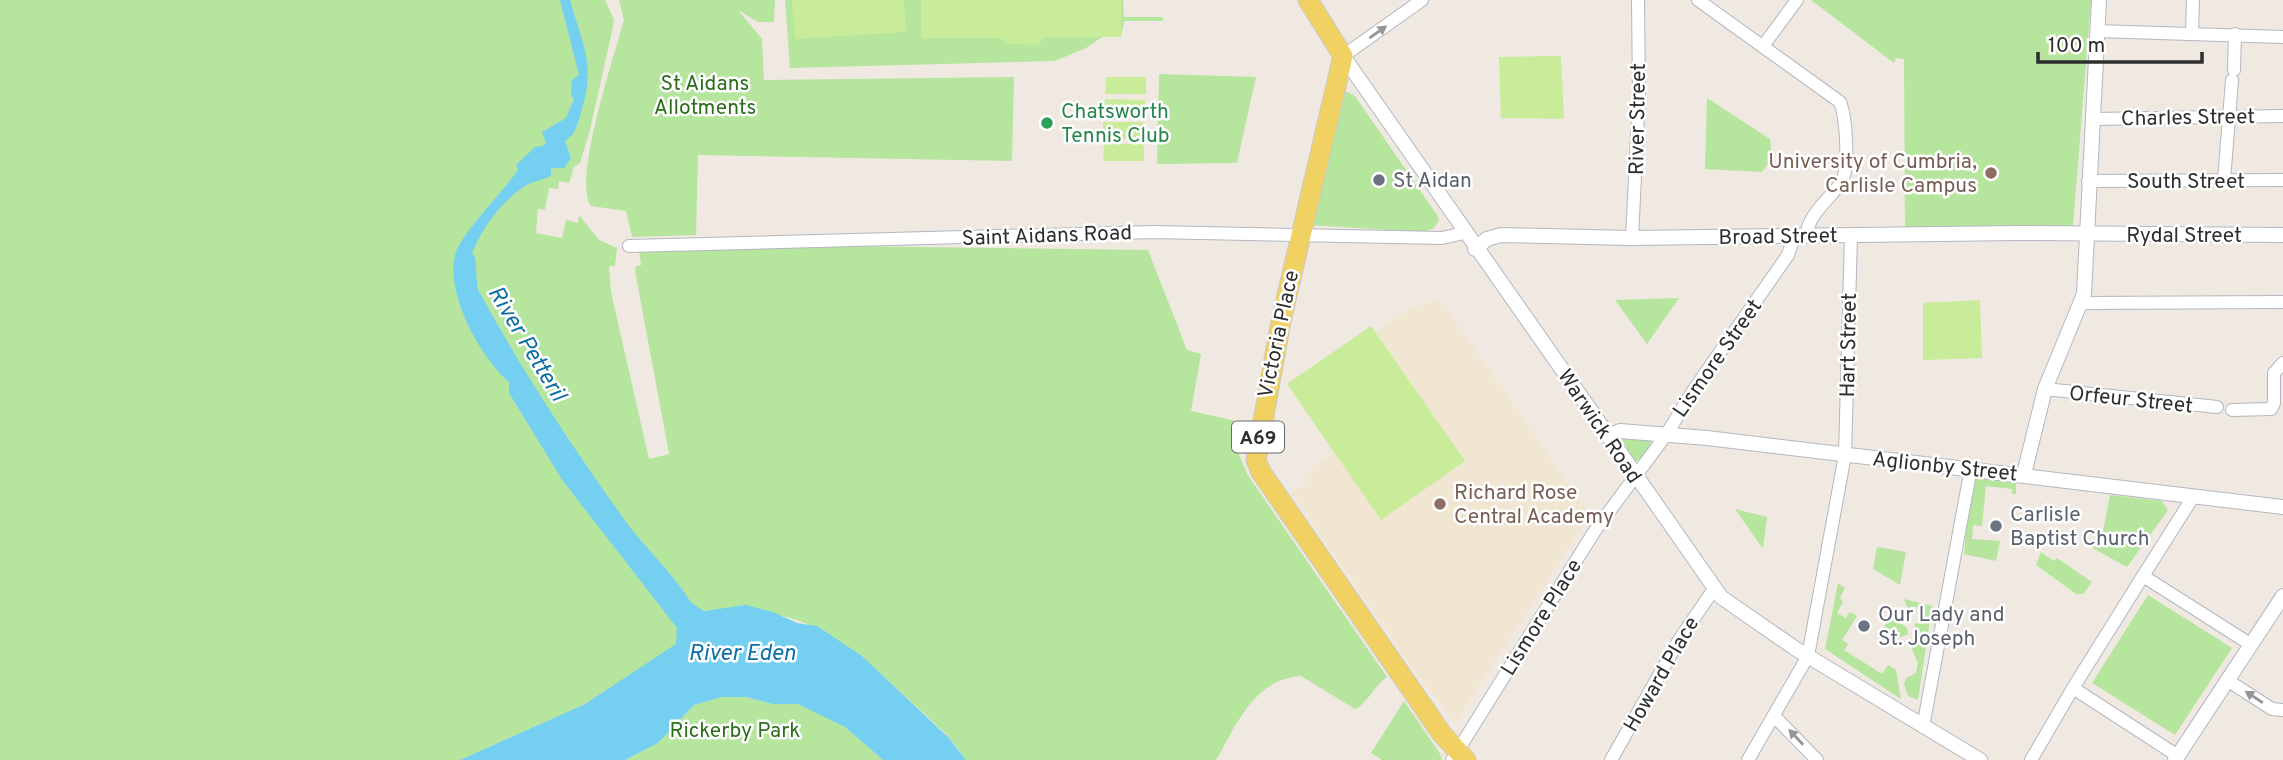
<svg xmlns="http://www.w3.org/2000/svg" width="2283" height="760" font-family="Overpass,sans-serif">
	<rect width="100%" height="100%" fill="#efe9e1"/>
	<!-- education -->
	<path fill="#f0e6d1" d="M1441,300L1590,515L1455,723L1409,664L1291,493L1308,482L1303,475L1334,453L1287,384L1371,326L1376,333L1409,308Z"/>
	<!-- green -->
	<g fill="#b6e59e">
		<path d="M0,0H605L614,20L611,36L589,134L580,163L574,167L569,183L559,181L558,189L549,188L545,210L538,209L536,233L562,238L566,220L578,223L579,215L599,240L617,248L615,266H609L611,292L649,459L669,454L636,276L635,267L641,265L639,250L839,246L1148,250L1187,350L1201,354L1191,411L1245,423L1239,454L1247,474L1387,677C1374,686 1366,705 1355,709L1301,676C1254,679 1237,724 1216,760H966C951,736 928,717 907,698C840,635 800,604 704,611L676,645L585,704L460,760H0Z"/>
		<path d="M619,0H775L774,22H758L738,10L762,39L764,80L1014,77L1012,161L698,155L696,235L632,237L626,211L591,206C572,182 615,53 624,20Z"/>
		<path d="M785,0H1123L1124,17H1163V21H1124L1121,37H1102L1086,48L1055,61L790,68Z"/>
		<path d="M1811,0H2091L2073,227L1905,228L1904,59L1896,58L1894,63Z"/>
		<path d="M1159,74L1256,77L1237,163L1157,164Z"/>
		<path d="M1341,89L1355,96L1437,215L1439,220L1434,228L1424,232L1309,225Z"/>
		<path d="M1707,98L1770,139L1772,158L1762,172L1705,169Z"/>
		<path d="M1679,298L1647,344L1615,300Z"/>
		<path d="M1620,436L1651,441C1649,449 1643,460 1634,461Z"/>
		<path d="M1975,477L2016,482V494H2012V489L1986,486L1982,526L1973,525L1972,539L2000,541L1996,561L1964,554L1971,479Z"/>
		<path d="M2110,495L2162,501L2168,510L2127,567L2087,545L2103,532Z"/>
		<path d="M1735,509L1767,517L1763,549Z"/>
		<path d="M1877,547L1906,552L1900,585L1873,569Z"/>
		<path d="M2041,552L2054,561L2057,558L2092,582L2083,594H2076L2036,565Z"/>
		<path d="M1838,583L1845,588L1840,598L1843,602L1837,613L1846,618L1850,612L1857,616L1842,640L1848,644L1844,650L1882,674L1888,665L1896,670L1901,699L1825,649Z"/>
		<path d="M2148,595L2232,648L2175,735L2092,683Z"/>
		<path d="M1904,599L1932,606L1918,700L1908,696L1904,685L1906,678L1916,673L1918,663L1912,649L1915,624L1923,622L1926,609L1911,606L1909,613Z"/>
		<path d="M1888,620H1896L1907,628L1908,634L1898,638L1887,633L1884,627Z"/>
		<path d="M722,697H746L772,704L798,703L845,727L883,760H625L658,743L694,705Z"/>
		<path d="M1404,701L1439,752L1442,760H1382L1371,753Z"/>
	</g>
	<!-- pitch -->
	<g fill="#c9ec9a">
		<path d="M792,0H904L906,32L795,39Z"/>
		<path d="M921,0H1121V37H1045L1038,45L1006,44L1000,38H921Z"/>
		<path d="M1561,56L1564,119L1501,118L1499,57Z"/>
		<path d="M1106,77H1146V94H1105Z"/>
		<path d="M1105,99L1145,100V116H1104Z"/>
		<rect x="1103" y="122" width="40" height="17"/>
		<path d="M1104,144H1144V161H1103Z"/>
		<path d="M1980,300L1982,358L1923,360V303Z"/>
		<path d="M1371,326L1465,461L1381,520L1287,384Z"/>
	</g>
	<!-- water -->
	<path fill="#75cff0" d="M560,0H570C583,46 596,64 581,113C577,125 576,134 565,141L571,158L564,168H551V176C543,180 533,181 525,186C495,205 460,255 468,292L568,455L639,557L674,592L704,611L746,605L773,612L797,623L817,626L862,656L949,738L966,760H883L845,727L798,704H772L746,697H722L694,705L658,743L625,760H460L585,704L676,644L677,628L563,481L509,393V382C480,357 443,290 456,252C464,230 503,192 518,170L516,165L535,147L543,146L546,143L542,132L566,118L574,99L571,94L572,80L579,75Z"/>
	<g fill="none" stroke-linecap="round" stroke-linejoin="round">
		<!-- river -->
		<path stroke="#75cff0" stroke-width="19" d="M466,261L468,291C512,373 564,452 618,527C639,556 667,580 685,611"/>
		<defs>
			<g id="minor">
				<path d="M1698,0L1840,102C1846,117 1850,169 1841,183C1829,199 1808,215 1806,236"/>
				<path d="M2097,31L2283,37"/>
				<path d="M2192,33L2193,0"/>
				<path d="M1763,46L1797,0"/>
				<path d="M1343,56L1422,0"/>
				<path d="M2234,70L2235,34"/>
				<path d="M2093,119L2283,116"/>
				<path d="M2224,180L2232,80"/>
				<path d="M2088,181L2283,180"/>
				<path d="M1632,238L1639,95L1638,0"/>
				<path d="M629,246L1153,232L1442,238L1464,233"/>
				<path d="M2081,303L2283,302"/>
				<path d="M2045,389L2217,407"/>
				<path d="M2232,410L2271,409L2274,403V373L2283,363"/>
				<path d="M2143,576L2193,497"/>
				<path d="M2227,680L2272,709L2283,710"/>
				<path d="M1774,716L1817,760"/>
				<path d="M1923,727L1971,468"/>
				<path d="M2178,756L2073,688L2143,576L2250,644"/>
				<path d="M1452,760L1594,532L1666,435L1695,388L1788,255L1794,237"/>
				<path d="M1611,760L1679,640L1714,589"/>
				<path d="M1748,760L1808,656L1845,455L1851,235"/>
				<path d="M2031,760L2073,688"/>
			</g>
			<g id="tertiary">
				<path d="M1343,56L1721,597L1796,649L1980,760"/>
				<path d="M1475,249L1487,239L1501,235L1632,238L2019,233L2283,235"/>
				<path d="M1607,436L1620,431L1707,438L2283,507"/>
				<path d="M2024,474L2045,389L2084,294L2099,0"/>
				<path d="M2175,760L2283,596"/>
			</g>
			<path id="primary" d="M1308,0L1343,56L1281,321L1256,460L1261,472L1442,734L1466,760"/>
		</defs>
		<!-- minor casing -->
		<use href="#minor" stroke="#b4b7c1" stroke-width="14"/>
		<!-- tertiary casing -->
		<use href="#tertiary" stroke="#b4b7c1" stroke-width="16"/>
		<!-- primary casing -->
		<use href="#primary" stroke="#c9c9c9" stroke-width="21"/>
		<!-- minor -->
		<use href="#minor" stroke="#fff" stroke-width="12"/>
		<!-- tertiary -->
		<use href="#tertiary" stroke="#fff" stroke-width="14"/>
		<!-- primary -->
		<use href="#primary" stroke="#f2d163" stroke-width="19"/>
	</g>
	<!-- one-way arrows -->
	<defs><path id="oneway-solid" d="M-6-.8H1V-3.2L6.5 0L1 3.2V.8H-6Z" transform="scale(1.75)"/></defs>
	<g fill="#969696">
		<use href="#oneway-solid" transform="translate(1378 32) rotate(-35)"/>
		<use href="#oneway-solid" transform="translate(2254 697) rotate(-147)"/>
		<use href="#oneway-solid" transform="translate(1796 737) rotate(-133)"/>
	</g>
	<!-- markers -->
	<circle fill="#2e9e5b" stroke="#fff" stroke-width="2.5" cx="1047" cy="123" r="7"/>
	<g fill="#8d6e63" stroke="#fff" stroke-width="2.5">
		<circle cx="1991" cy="173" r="7"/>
		<circle cx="1440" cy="504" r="7"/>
	</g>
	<g fill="#6b7280" stroke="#fff" stroke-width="2.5">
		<circle cx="1379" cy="180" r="7"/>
		<circle cx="1996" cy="526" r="7"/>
		<circle cx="1864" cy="626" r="7"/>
	</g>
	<g text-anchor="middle" stroke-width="5" stroke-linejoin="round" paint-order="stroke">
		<!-- shield labels -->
		<rect fill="#fff" stroke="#6d6d6d" stroke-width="2" x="1232" y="421.5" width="52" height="31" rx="5"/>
		<g font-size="19" font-weight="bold" fill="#2e2e2e">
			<text x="1258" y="444">A69</text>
		</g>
		<!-- park labels -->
		<g font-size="21" fill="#2c6e1b" stroke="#fff">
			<text x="705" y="90">St Aidans<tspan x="705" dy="24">Allotments</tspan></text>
			<text x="735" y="737">Rickerby Park</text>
		</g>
		<!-- leisure labels -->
		<g font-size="21" fill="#27864d" stroke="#fff" text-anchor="start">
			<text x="1061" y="118">Chatsworth<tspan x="1061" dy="24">Tennis Club</tspan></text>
		</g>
		<!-- street labels -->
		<g font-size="21" fill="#2e2e2e" stroke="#fff">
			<text transform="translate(2188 117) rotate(-1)" y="7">Charles Street</text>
			<text transform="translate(1637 119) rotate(-89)" y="7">River Street</text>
			<text x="2186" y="188">South Street</text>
			<text transform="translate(1047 235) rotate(-2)" y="7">Saint Aidans Road</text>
			<text x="2184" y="242">Rydal Street</text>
			<text transform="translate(1778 236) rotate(-1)" y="7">Broad Street</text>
			<text transform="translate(1278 334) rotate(-78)" y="7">Victoria Place</text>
			<text transform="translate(1848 345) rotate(-89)" y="7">Hart Street</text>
			<text transform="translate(1717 358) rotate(-55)" y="7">Lismore Street</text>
			<text transform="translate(2131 399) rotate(6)" y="7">Orfeur Street</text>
			<text transform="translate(1600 426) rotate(56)" y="7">Warwick Road</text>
			<text transform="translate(1945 466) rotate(6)" y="7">Aglionby Street</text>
			<text transform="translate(1541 617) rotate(-58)" y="7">Lismore Place</text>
			<text transform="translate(1661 674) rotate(-60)" y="7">Howard Place</text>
		</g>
		<!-- education labels -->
		<g font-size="21" fill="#785e54" stroke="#fff" text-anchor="end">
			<text x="1977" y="168">University of Cumbria,<tspan x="1977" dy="24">Carlisle Campus</tspan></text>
			<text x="1454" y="499" text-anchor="start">Richard Rose<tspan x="1454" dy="24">Central Academy</tspan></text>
		</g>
		<!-- worship labels -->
		<g font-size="21" fill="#5b616d" stroke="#fff" text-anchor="start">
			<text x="1393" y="187">St Aidan</text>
			<text x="2010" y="521">Carlisle<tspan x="2010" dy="24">Baptist Church</tspan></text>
			<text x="1878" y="621">Our Lady and<tspan x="1878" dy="24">St. Joseph</tspan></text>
		</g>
		<!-- water labels -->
		<g font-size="23" font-style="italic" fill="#0d6fa3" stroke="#fff">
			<text transform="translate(528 343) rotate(59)" y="8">River Petteril</text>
			<text x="742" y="660">River Eden</text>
		</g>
	</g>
	<!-- scale -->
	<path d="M2038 52v10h164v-10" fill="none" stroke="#2e2e2e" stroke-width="3.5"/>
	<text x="2048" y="52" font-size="21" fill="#2e2e2e" stroke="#ffffff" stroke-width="5" paint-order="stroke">100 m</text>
</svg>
